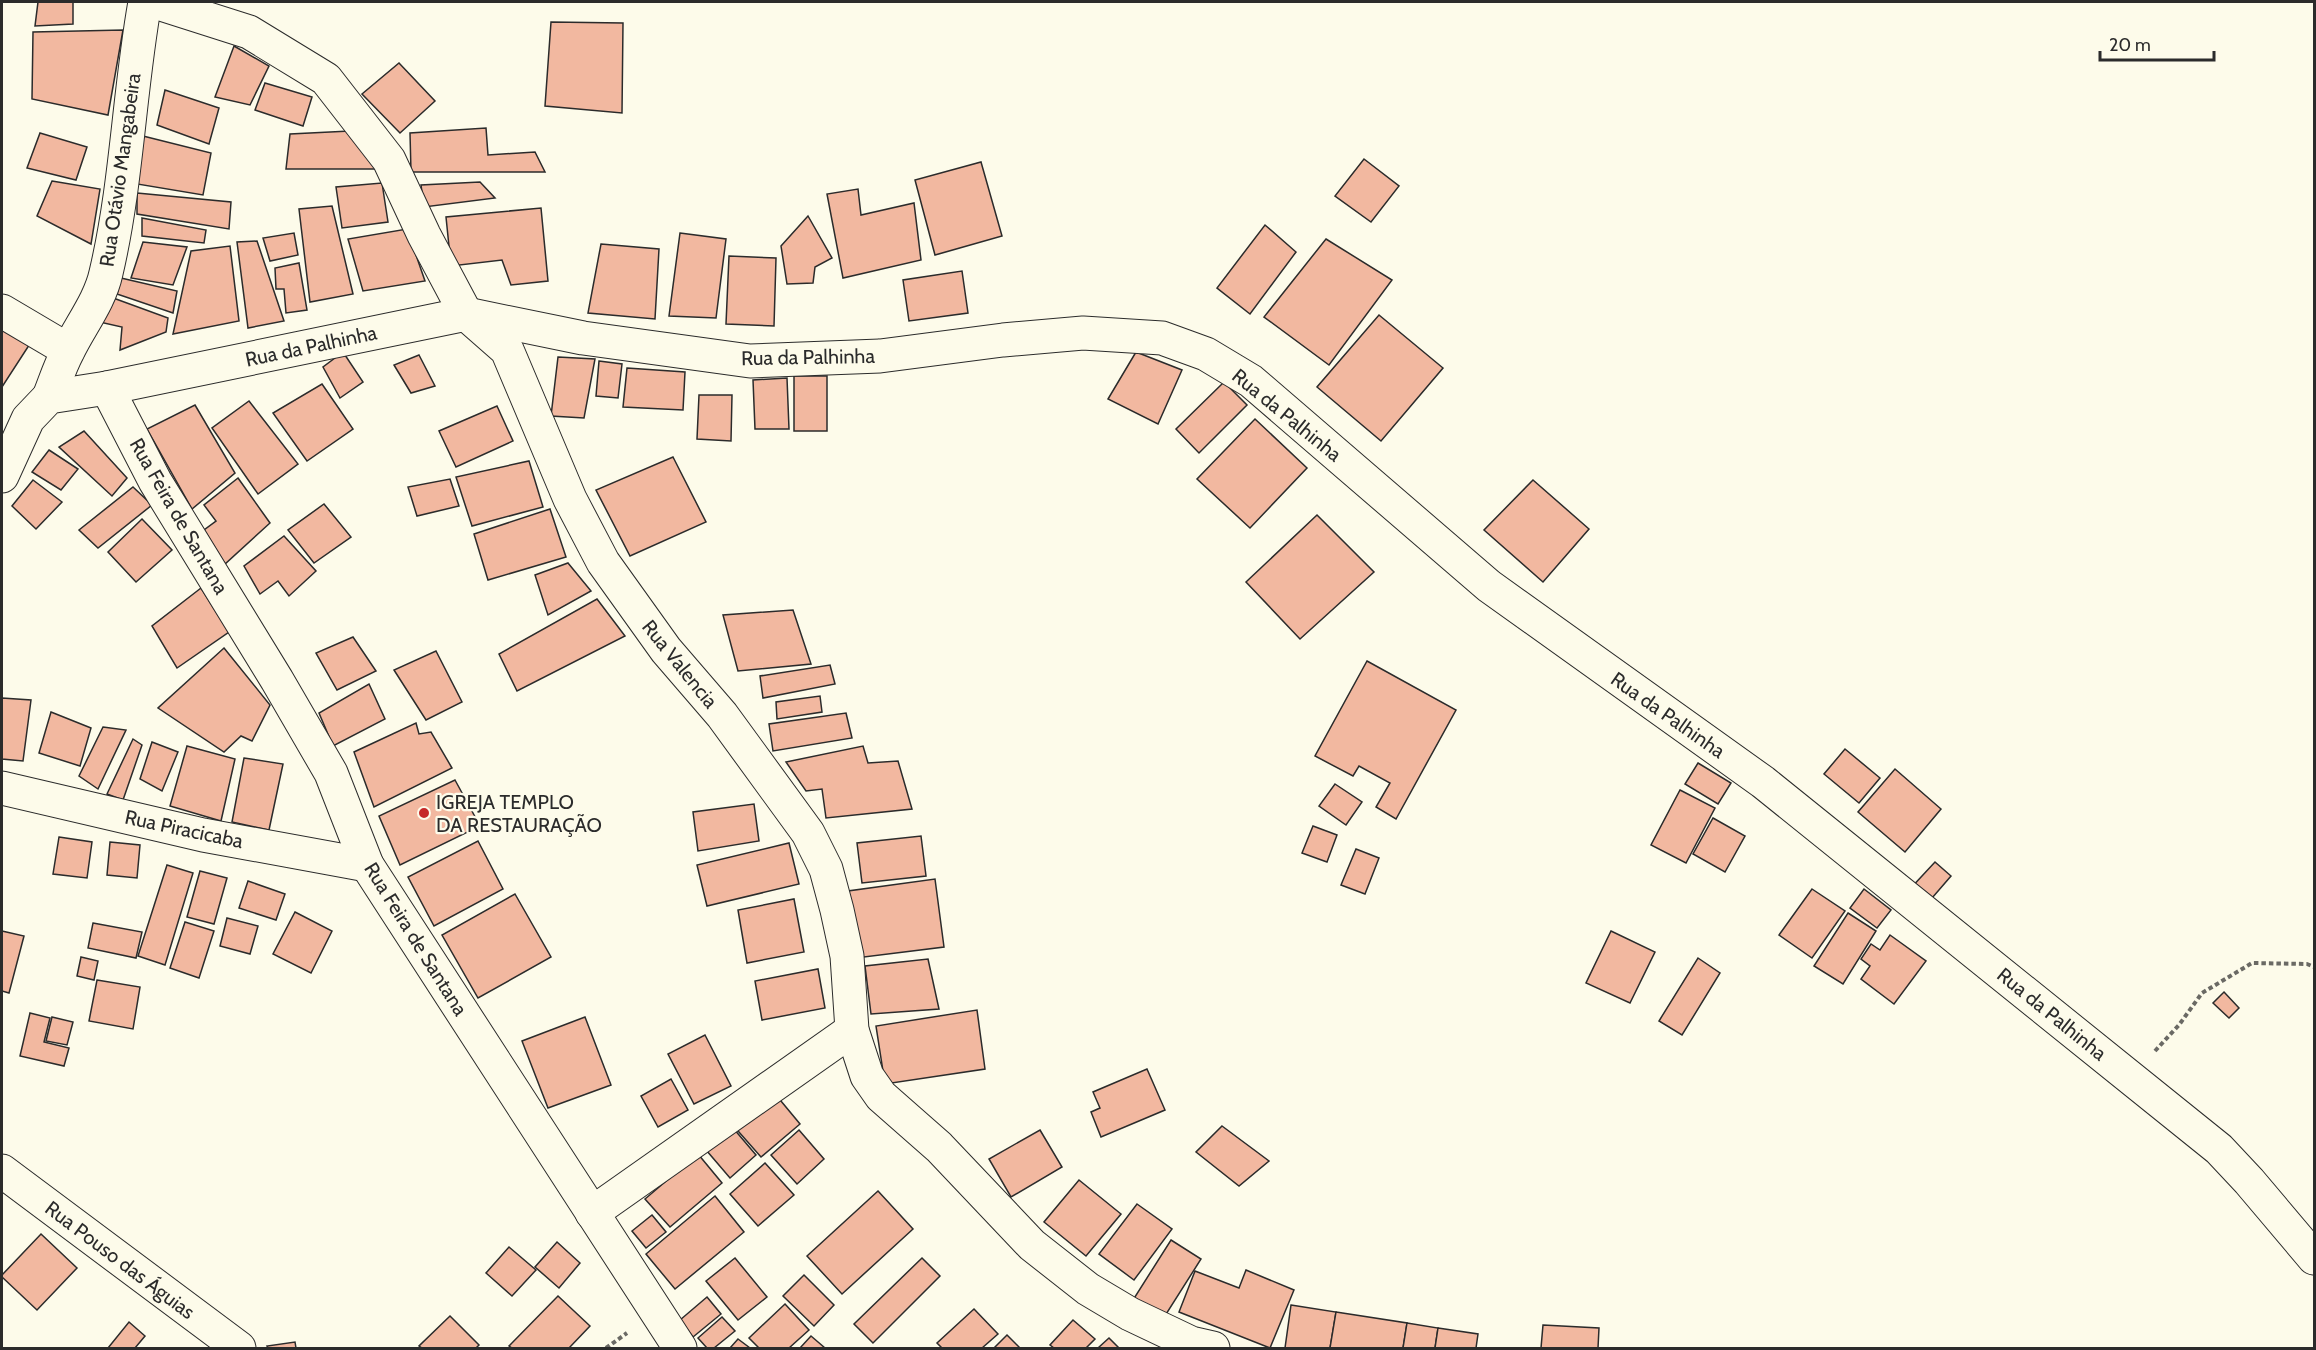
<svg xmlns="http://www.w3.org/2000/svg" width="2316" height="1350" font-family="Cabin,sans-serif">
	<rect width="100%" height="100%" fill="#fdfbea"/>
	<!-- building -->
	<g fill="#f2b8a0" stroke="#2b2b2b" stroke-width="1.5">
		<path d="M38,2H73V24L35,26Z"/>
		<path d="M551,22L623,23L622,113L545,106Z"/>
		<path d="M123,30L108,115L32,99L33,32Z"/>
		<path d="M234,46L269,66L250,105L215,97Z"/>
		<path d="M399,63L435,101L400,133L362,94Z"/>
		<path d="M265,83L312,97L303,126L255,110Z"/>
		<path d="M165,90L219,108L209,144L157,125Z"/>
		<path d="M486,128L488,155L535,152L545,172H411L410,133Z"/>
		<path d="M350,131L378,169H286L290,134Z"/>
		<path d="M40,133L87,147L76,180L27,168Z"/>
		<path d="M143,136L211,153L203,195L137,184Z"/>
		<path d="M1364,159L1399,186L1371,222L1335,196Z"/>
		<path d="M981,162L1002,236L935,255L915,180Z"/>
		<path d="M52,181L100,189L91,244L37,216Z"/>
		<path d="M480,182L495,198L424,207L421,185Z"/>
		<path d="M382,183L388,222L342,228L336,187Z"/>
		<path d="M858,189L861,215L914,203L921,260L843,278L827,194Z"/>
		<path d="M137,193L231,202L229,229L137,214Z"/>
		<path d="M332,206L353,294L310,302L299,209Z"/>
		<path d="M541,208L548,281L511,285L502,260L451,266L446,217Z"/>
		<path d="M808,216L832,258L815,267L813,283L787,284L781,246Z"/>
		<path d="M142,218L206,230L204,243L142,236Z"/>
		<path d="M1265,225L1296,252L1250,314L1217,288Z"/>
		<path d="M407,229L425,281L363,291L348,239Z"/>
		<path d="M294,233L298,255L270,261L263,238Z"/>
		<path d="M680,233L726,239L716,318L669,316Z"/>
		<path d="M1326,239L1392,280L1329,365L1264,317Z"/>
		<path d="M257,241L284,321L248,328L237,242Z"/>
		<path d="M143,242L187,247L173,285L131,278Z"/>
		<path d="M601,244L659,249L655,319L588,313Z"/>
		<path d="M230,246L239,321L173,334L191,251Z"/>
		<path d="M729,256L776,258L774,326L726,324Z"/>
		<path d="M299,263L307,310L286,313L284,289H276L275,268Z"/>
		<path d="M962,271L968,313L909,321L903,280Z"/>
		<path d="M121,278L177,291L173,313L117,294Z"/>
		<path d="M105,295L168,318L166,332L120,350L122,327L95,321Z"/>
		<path d="M1379,315L1443,368L1381,441L1317,387Z"/>
		<path d="M2,320L35,336L2,387Z"/>
		<path d="M343,352L363,382L340,398L323,367Z"/>
		<path d="M1136,352L1182,370L1158,424L1108,399Z"/>
		<path d="M419,355L435,386L411,393L394,365Z"/>
		<path d="M558,357L595,359L584,418L551,416Z"/>
		<path d="M599,361L622,364L618,398L596,396Z"/>
		<path d="M627,368L685,372L683,410L623,407Z"/>
		<rect x="794" y="376" width="33" height="55"/>
		<path d="M787,378L789,429H755L753,380Z"/>
		<path d="M1224,382L1247,405L1199,453L1176,429Z"/>
		<path d="M322,384L353,429L307,461L273,413Z"/>
		<path d="M699,395H732L731,441L697,439Z"/>
		<path d="M249,401L298,464L258,494L212,428Z"/>
		<path d="M195,405L235,473L192,509L147,429Z"/>
		<path d="M497,406L513,441L456,467L439,431Z"/>
		<path d="M1255,419L1307,468L1250,528L1197,479Z"/>
		<path d="M84,431L127,478L112,496L59,447Z"/>
		<path d="M49,450L78,469L61,490L32,472Z"/>
		<path d="M673,457L706,522L630,556L596,490Z"/>
		<path d="M529,461L543,507L472,526L456,477Z"/>
		<path d="M238,478L270,523L225,564L204,530L216,521L204,505Z"/>
		<path d="M450,479L459,506L417,516L408,487Z"/>
		<path d="M33,480L62,502L36,529L12,506Z"/>
		<path d="M1533,480L1589,529L1543,582L1484,530Z"/>
		<path d="M133,487L152,505L98,548L79,530Z"/>
		<path d="M324,504L351,537L314,563L288,530Z"/>
		<path d="M550,509L566,557L488,580L474,534Z"/>
		<path d="M1317,515L1374,572L1300,639L1246,582Z"/>
		<path d="M142,519L172,550L136,582L108,552Z"/>
		<path d="M284,536L316,571L289,596L278,581L260,594L244,566Z"/>
		<path d="M568,563L591,591L548,615L535,575Z"/>
		<path d="M201,588L229,632L177,668L152,626Z"/>
		<path d="M597,599L625,636L517,691L499,654Z"/>
		<path d="M793,610L811,664L738,671L723,615Z"/>
		<path d="M353,637L376,671L337,690L316,653Z"/>
		<path d="M224,648L270,705L252,741L241,736L224,752L158,708Z"/>
		<path d="M436,651L462,702L426,720L394,670Z"/>
		<path d="M1367,661L1456,710L1396,819L1376,807L1390,783L1359,766L1353,776L1315,756Z"/>
		<path d="M830,665L835,684L763,698L760,676Z"/>
		<path d="M369,684L385,719L333,746L319,713Z"/>
		<path d="M820,696L822,712L777,719L776,702Z"/>
		<path d="M2,698L31,700L23,761L2,759Z"/>
		<path d="M51,712L91,728L80,766L39,753Z"/>
		<path d="M846,713L852,738L773,751L769,724Z"/>
		<path d="M416,723L419,734L431,732L452,768L374,807L354,752Z"/>
		<path d="M103,727L126,730L98,789L79,776Z"/>
		<path d="M133,739L142,745L123,800L107,794Z"/>
		<path d="M152,742L178,752L162,791L140,779Z"/>
		<path d="M187,746L235,759L221,821L170,806Z"/>
		<path d="M863,746L868,763L898,761L912,809L826,818L822,789L806,791L786,762Z"/>
		<path d="M1845,749L1880,778L1859,803L1824,774Z"/>
		<path d="M244,758L283,764L269,830L232,822Z"/>
		<path d="M1698,763L1731,783L1718,804L1685,784Z"/>
		<path d="M1895,769L1941,809L1905,852L1858,812Z"/>
		<path d="M455,780L480,826L400,865L379,816Z"/>
		<path d="M1335,784L1362,802L1346,825L1319,806Z"/>
		<path d="M1680,790L1715,808L1686,863L1651,845Z"/>
		<path d="M754,804L759,841L698,851L693,812Z"/>
		<path d="M1713,818L1745,836L1725,872L1693,854Z"/>
		<path d="M1313,826L1337,835L1327,862L1302,853Z"/>
		<path d="M921,836L926,876L862,883L857,843Z"/>
		<path d="M59,837L92,842L87,878L53,874Z"/>
		<path d="M478,841L503,889L434,926L408,877Z"/>
		<path d="M110,842L140,845L137,878L107,875Z"/>
		<path d="M789,843L799,884L707,906L697,865Z"/>
		<path d="M1356,849L1379,858L1365,894L1341,885Z"/>
		<path d="M1935,862L1951,876L1926,905L1909,890Z"/>
		<path d="M167,865L193,873L165,965L138,956Z"/>
		<path d="M200,871L227,878L214,924L187,917Z"/>
		<path d="M935,879L944,947L856,958L848,891Z"/>
		<path d="M248,881L285,894L276,920L239,908Z"/>
		<path d="M1812,889L1845,911L1812,958L1779,935Z"/>
		<path d="M1864,889L1891,910L1877,928L1850,908Z"/>
		<path d="M515,894L551,957L478,998L442,935Z"/>
		<path d="M794,899L804,952L747,963L738,910Z"/>
		<path d="M295,912L332,931L311,973L273,954Z"/>
		<path d="M1848,913L1876,931L1843,984L1814,966Z"/>
		<path d="M227,918L258,926L250,954L220,946Z"/>
		<path d="M185,922L214,931L199,978L170,968Z"/>
		<path d="M93,923L142,932L136,958L88,948Z"/>
		<path d="M2,931L24,936L9,993L2,991Z"/>
		<path d="M1611,931L1655,952L1630,1003L1586,983Z"/>
		<path d="M1890,935L1926,961L1894,1004L1861,979L1870,966L1861,959L1871,944L1880,950Z"/>
		<path d="M81,957L98,961L94,980L77,976Z"/>
		<path d="M1698,958L1720,973L1682,1035L1659,1021Z"/>
		<path d="M928,959L939,1009L871,1014L865,966Z"/>
		<path d="M818,969L825,1008L762,1020L755,981Z"/>
		<path d="M97,980L140,987L133,1029L89,1021Z"/>
		<path d="M2224,992L2239,1008L2229,1018L2213,1003Z"/>
		<path d="M977,1010L985,1069L885,1084L876,1026Z"/>
		<path d="M30,1013L50,1018L44,1042L69,1048L64,1066L20,1056Z"/>
		<path d="M52,1017L73,1022L67,1045L46,1041Z"/>
		<path d="M585,1017L611,1085L548,1108L522,1041Z"/>
		<path d="M705,1035L731,1086L694,1104L668,1054Z"/>
		<path d="M1147,1069L1165,1110L1101,1137L1091,1112L1100,1108L1093,1092Z"/>
		<path d="M671,1079L688,1110L658,1127L641,1096Z"/>
		<path d="M771,1089L800,1124L761,1157L731,1123Z"/>
		<path d="M728,1122L756,1155L730,1178L701,1144Z"/>
		<path d="M1222,1126L1269,1161L1239,1186L1196,1152Z"/>
		<path d="M799,1130L824,1159L797,1184L771,1155Z"/>
		<path d="M1040,1130L1062,1167L1011,1197L989,1159Z"/>
		<path d="M698,1154L722,1183L670,1227L645,1199Z"/>
		<path d="M765,1163L794,1195L758,1226L730,1194Z"/>
		<path d="M1079,1180L1121,1214L1086,1256L1044,1222Z"/>
		<path d="M878,1191L913,1229L842,1294L807,1256Z"/>
		<path d="M715,1196L744,1232L675,1289L646,1254Z"/>
		<path d="M1137,1204L1172,1229L1134,1280L1099,1254Z"/>
		<path d="M652,1215L666,1232L646,1248L632,1231Z"/>
		<path d="M41,1234L77,1268L37,1310L2,1277V1275Z"/>
		<path d="M1171,1240L1201,1259L1163,1319L1133,1300Z"/>
		<path d="M557,1242L580,1263L559,1288L535,1267Z"/>
		<path d="M509,1247L536,1270L512,1296L486,1273Z"/>
		<path d="M735,1258L767,1297L738,1320L706,1281Z"/>
		<path d="M922,1258L940,1276L873,1343L854,1324Z"/>
		<path d="M1246,1270L1294,1290L1270,1348L1179,1312L1195,1271L1239,1288Z"/>
		<path d="M804,1275L834,1305L814,1326L783,1296Z"/>
		<path d="M558,1296L590,1326L569,1348H512L509,1346Z"/>
		<path d="M707,1297L721,1314L693,1337L680,1320Z"/>
		<path d="M785,1304L809,1330L789,1348H759L749,1338Z"/>
		<path d="M1291,1305L1336,1312L1330,1348H1285Z"/>
		<path d="M974,1309L998,1334L982,1348H942L937,1343Z"/>
		<path d="M1336,1312L1407,1323L1403,1348H1330Z"/>
		<path d="M450,1316L479,1345L476,1348H422L419,1346Z"/>
		<path d="M722,1317L735,1331L714,1348H707L698,1338Z"/>
		<path d="M1073,1320L1095,1339L1086,1348H1054L1050,1345Z"/>
		<path d="M129,1322L145,1336L135,1348H108Z"/>
		<path d="M1407,1323L1438,1328L1435,1348H1403Z"/>
		<path d="M1543,1325L1599,1328L1598,1348H1541Z"/>
		<path d="M1438,1328L1478,1334L1476,1348H1435Z"/>
		<path d="M1007,1335L1020,1348H994Z"/>
		<path d="M811,1336L825,1348H800Z"/>
		<path d="M1109,1338L1119,1348H1098Z"/>
		<path d="M738,1339L750,1348H730Z"/>
		<path d="M295,1342L296,1348H268L267,1346Z"/>
	</g>
	<g fill="none" stroke-linecap="round" stroke-linejoin="round">
		<defs>
			<g id="street">
				<path d="M155,2L249,32L326,79L389,160L424,235L466,314L507,350L570,499L603,562L666,650L722,715L808,833L826,869L837,910L847,956L852,1030L867,1076L881,1096L939,1147L1032,1245L1088,1289L1130,1314L1191,1343L1213,1348"/>
				<path d="M2,311L68,350"/>
				<path d="M107,388L155,481L277,680L331,773L367,865L680,1348"/>
				<path d="M49,397C55,382 60,366 68,351C80,326 100,301 106,273C127,184 129,91 145,2"/>
				<path d="M2,476L28,419L49,397L107,388L466,314L583,338L750,361L880,356L1003,340L1083,333L1162,338L1206,354L1251,381L1489,586L1763,782L2219,1149L2249,1181L2314,1258"/>
				<path d="M2,788L203,835L367,865"/>
				<path d="M2,1171L239,1348"/>
				<path d="M592,1213L852,1030"/>
			</g>
		</defs>
		<!-- street casing -->
		<use href="#street" stroke="#2b2b2b" stroke-width="35"/>
		<!-- path -->
		<g stroke="#6a6964" stroke-width="4" stroke-dasharray="4.5 3" stroke-linecap="butt">
			<path d="M2155,1051L2179,1025L2202,993L2252,963L2307,964L2314,967"/>
			<path d="M606,1348L627,1333"/>
		</g>
		<!-- street -->
		<use href="#street" stroke="#fdfbea" stroke-width="33"/>
	</g>
	<!-- markers -->
	<circle fill="#c62828" stroke="#fdfbea" stroke-width="2" cx="424" cy="813" r="6"/>
	<g text-anchor="middle" stroke-width="4.5" stroke-linejoin="round" paint-order="stroke">
		<!-- street labels -->
		<g font-size="20" fill="#2b2b2b" stroke="#fdfbea">
			<text transform="translate(120 170) rotate(-82)" y="7">Rua Otávio Mangabeira</text>
			<text transform="translate(311 346) rotate(-12)" y="7">Rua da Palhinha</text>
			<text transform="translate(808 357) rotate(-1)" y="7">Rua da Palhinha</text>
			<text transform="translate(1287 415) rotate(39)" y="7">Rua da Palhinha</text>
			<text transform="translate(179 516) rotate(60)" y="7">Rua Feira de Santana</text>
			<text transform="translate(680 664) rotate(51)" y="7">Rua Valencia</text>
			<text transform="translate(1668 715) rotate(35)" y="7">Rua da Palhinha</text>
			<text transform="translate(184 829) rotate(12)" y="7">Rua Piracicaba</text>
			<text transform="translate(416 939) rotate(58)" y="7">Rua Feira de Santana</text>
			<text transform="translate(2052 1014) rotate(39)" y="7">Rua da Palhinha</text>
			<text transform="translate(120 1260) rotate(37)" y="7">Rua Pouso das Águias</text>
		</g>
		<!-- poi labels -->
		<g font-size="20" fill="#2b2b2b" stroke="#fdfbea" text-anchor="start">
			<text x="436" y="809">IGREJA TEMPLO<tspan x="436" dy="23">DA RESTAURAÇÃO</tspan></text>
		</g>
	</g>
	<!-- border -->
	<rect width="2316" height="1350" fill="none" stroke="#2b2b2b" stroke-width="6"/>
	<!-- scale -->
	<path d="M2100 51v9h114v-9" fill="none" stroke="#2b2b2b" stroke-width="3"/>
	<text x="2109" y="51" font-size="18" fill="#2b2b2b" stroke="#fdfbea" stroke-width="4.5" paint-order="stroke">20 m</text>
</svg>
